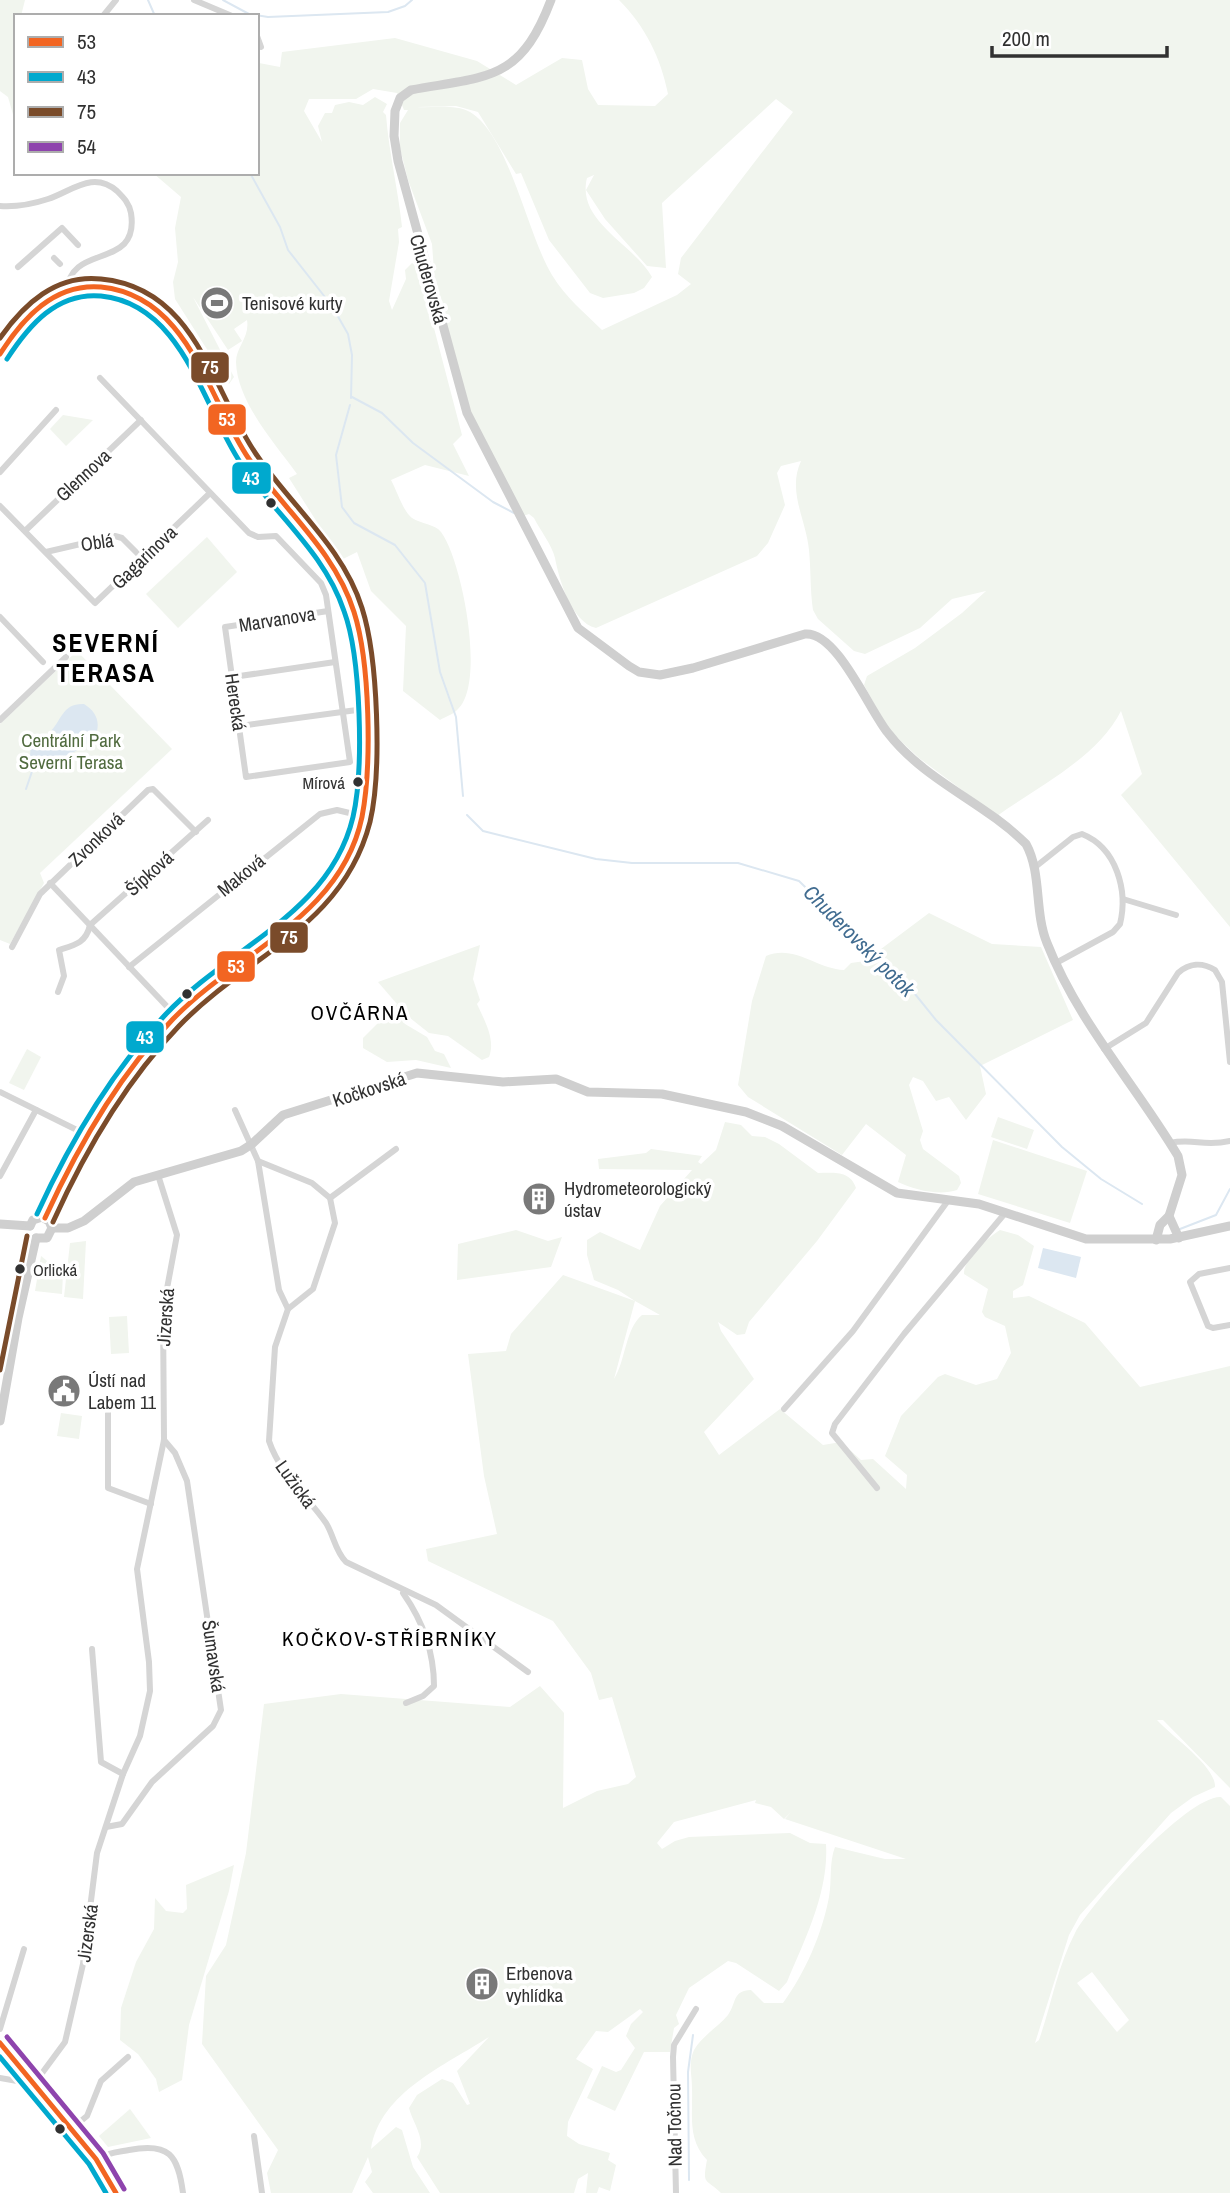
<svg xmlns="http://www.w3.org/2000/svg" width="1230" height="2193" font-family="'Archivo Narrow',sans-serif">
	<rect width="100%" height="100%" fill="#fff"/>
	<!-- green -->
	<g fill="#f1f5ee" fill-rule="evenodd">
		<path d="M0,0H25L21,16H16V125L8,97L0,91Z"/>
		<path d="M619,0H1230V927L1121,795L1142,774L1121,711C1098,757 1039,786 997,816L919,758L888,729L864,685L867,676L915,648L962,613L986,591L952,599L920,628L865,654L854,651L818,619L813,610C810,590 811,570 809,550C806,519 787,491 801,461L781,466L777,473L785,505L768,543L757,556L596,628C571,622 559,579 555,558C552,545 540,530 534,518L529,514L523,516L475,426L450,340L435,284L432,244L408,180L400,148V123L408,110H404L397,93L373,89L356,99H309L304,111L322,142L318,126L325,113H332L335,105L349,102L363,105L375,97L387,104L383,112L386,115C389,153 398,189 402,227L398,229L399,242L389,301L392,310L406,279L405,270L412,263L418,267L462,435L453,444L469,476L425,465L391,480C397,491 403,511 412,518C421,524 435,524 441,532C462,560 486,683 458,709C454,714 445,717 440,720L403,691L406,626L371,591L357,552L341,560L289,478L297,474C275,443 237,402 236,362C236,347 250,337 247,320L234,329L242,341L228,350L193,297L234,377L229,384L175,299L173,282L178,262L175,228L181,197L153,173H257V52L260,51L259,63L280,67L282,52L395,38L477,61L516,85L562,58L582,60L588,89L598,105L655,106L668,94C661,58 645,26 619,0ZM776,99L793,112L681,258L678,274L691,284L677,295L602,330C584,312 566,298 552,275C527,234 509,135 470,112C455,104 433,108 417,107L456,106L478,112L516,174L521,173L549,240L590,293L603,298L634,293L644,288L652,277C634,244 576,222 587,178L594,175L586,190L605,219L647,266L666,268L662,203Z"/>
		<path d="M63,415L93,420L66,446L50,429Z"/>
		<path d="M207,537L237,572L178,628L146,594Z"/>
		<path d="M77,651L172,749L40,873L44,883L10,944L0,940V724Z"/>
		<path d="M929,913L992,944L1041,947L1073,1020L980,1066L986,1094L966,1120L949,1097L936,1101L923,1081L913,1077L909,1085L923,1131L920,1140L923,1149L959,1176L961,1183L957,1190C940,1196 914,1190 898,1182L906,1155L866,1124L842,1155L748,1097L738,1085L752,1001L766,956C794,944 817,969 844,970L851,963L865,961Z"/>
		<path d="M480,945L473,979L480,1000L477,1004C484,1020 496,1039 489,1057L482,1060L448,1036L429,1033L395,1006L397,1004L378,982Z"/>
		<path d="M393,1008L405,1024L427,1037L435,1051L444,1054L451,1068L416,1060L387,1062L363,1048V1038Z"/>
		<path d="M27,1049L41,1057L24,1090L9,1083Z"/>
		<path d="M998,1117L1034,1130L1027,1149L991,1137Z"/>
		<path d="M725,1122L741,1125L752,1136L765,1137L779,1144L818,1173C833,1173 850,1170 856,1188L817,1241L749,1322L745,1334L737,1335L718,1322L721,1331L754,1379L704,1432L719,1455L780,1409L823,1445L841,1442L861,1460L873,1459L906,1489L907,1475L885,1456L901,1416L938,1377L945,1374L976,1385L997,1379L1011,1353L1005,1326L985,1317L982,1312L988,1289L964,1274C963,1260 988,1237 1000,1230L1018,1235L1034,1246L1023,1285L1013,1291V1298L1029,1296L1085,1323L1140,1387L1230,1366V1788L1163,1720H1157C1171,1736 1216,1766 1215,1787L1193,1797L1171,1813L1080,1915L1069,1935L1035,2043L1039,2040C1051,2006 1058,1965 1075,1933C1091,1903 1188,1795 1221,1797L1230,1806V2193H721C706,2178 702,2186 707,2160C687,2139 693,2115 692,2088C692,2074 688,2064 694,2050C702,2036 718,2027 728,2015C737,2002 732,1991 751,1990L764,2003H783C805,1973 822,1934 829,1897C832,1881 829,1862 835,1847L885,1859H906L785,1819L791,1812L784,1819L771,1807L755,1803L756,1800L674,1822L657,1843L662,1849L675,1841L689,1837L790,1833L810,1843L826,1844C829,1892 805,1939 787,1982L779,1991L736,1963L728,1961L689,1988L676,2015L679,2024L674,2028L670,2052H644L615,2111L587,2098L602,2066L616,2072L621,2070L635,2048L626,2036L631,2024L643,2012L640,2009L608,2032L596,2031L576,2059L593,2069L568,2122L567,2136L579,2144L610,2153L608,2160L616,2165L610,2191L599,2187L597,2193H586L588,2173L578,2179L574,2193H440L417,2157C428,2141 413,2124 409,2108L417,2095L442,2079L453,2083L467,2105L470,2104L457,2071L489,2037C446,2065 380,2092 371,2149L396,2127L402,2130L413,2167L430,2193H373L365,2182L372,2172L368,2157L352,2193H271L267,2173L278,2150L202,2044L206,1976L226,1945L246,1853L264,1704L341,1694L510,1707L540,1686L564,1713L563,1808L597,1791L628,1784L636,1777L612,1697L599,1700L591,1673L553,1621L428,1561L426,1549L497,1534L484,1476L468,1354L506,1351L511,1334L563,1275L635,1301L618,1290L594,1280L587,1255V1240L600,1232L640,1250L660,1206L692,1170L599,1169L598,1159L646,1153L651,1149L702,1156L698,1162L701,1164L716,1150ZM635,1301L660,1315H642C625,1329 626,1360 614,1379ZM1092,1972L1129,2020L1117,2032L1077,1983Z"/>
		<path d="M993,1140L1087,1171L1070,1223L978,1194Z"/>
		<path d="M516,1230L548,1241L562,1237L551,1267L457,1280L458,1244Z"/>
		<path d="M86,1241L83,1299L64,1297L70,1243Z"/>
		<path d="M41,1256L63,1274L62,1294L35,1291Z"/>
		<path d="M127,1316L129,1353L111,1354L109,1317Z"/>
		<path d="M61,1413L82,1416L79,1439L57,1436Z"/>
		<path d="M234,1865L229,1891L189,2025L182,2080L159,2092L156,2079L138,2054L120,2040L121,2008L136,1962L154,1929L155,1898L166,1911L183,1913L187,1909L186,1885Z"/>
		<path d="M130,2109L151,2138L108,2147L99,2136Z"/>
	</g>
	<!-- water -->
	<g fill="#dce7f1">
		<path d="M84,704C97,712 101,723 95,737C79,752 51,767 30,756L31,741C37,738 47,736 51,731C62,719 63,703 84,704Z"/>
		<path d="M1043,1248L1081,1257L1076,1278L1038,1268Z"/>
	</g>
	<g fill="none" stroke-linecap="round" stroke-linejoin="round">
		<!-- stream -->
		<g stroke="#dce7f1" stroke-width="2">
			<path d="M148,0L155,16"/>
			<path d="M223,0L249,14L268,17L388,12L405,6L412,0"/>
			<path d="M250,173L280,227L288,250L332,306L348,334L352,355L351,398"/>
			<path d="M352,397L382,413L413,443L493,502L514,513"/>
			<path d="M350,405L336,455L342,507L354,523L395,545L425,583L440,672L456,717L463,796"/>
			<path d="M26,789L37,757"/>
			<path d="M467,815L483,831L596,859L632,863H738L799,881L915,994L936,1020L1062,1147L1101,1179L1142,1204"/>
			<path d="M1180,1229L1216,1215L1230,1189"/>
			<path d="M689,2180L688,2072L693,2035"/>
		</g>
		<!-- street -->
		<g stroke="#d5d5d5" stroke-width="6">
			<path d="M194,0L232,16"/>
			<path d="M103,16L116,0"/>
			<path d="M257,36L261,47"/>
			<path d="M0,206C16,207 33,204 48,199C72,191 93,170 117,191C124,198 129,203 131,213C140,271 70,242 67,291"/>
			<path d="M54,258L60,264"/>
			<path d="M18,267L62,228L78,245"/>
			<path d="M0,354C20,321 48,289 88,286C185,281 205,395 248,458C284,510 335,550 354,611C368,652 369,772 362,816C347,917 235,952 173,1019C118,1079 78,1143 45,1218"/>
			<path d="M100,378L249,533L258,537L276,536L321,583L326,595L350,762L246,777L225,627L328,611"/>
			<path d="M0,472L56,410"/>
			<path d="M0,506L95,603L210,493"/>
			<path d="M25,531L141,420"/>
			<path d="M46,552L115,536L122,538L142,558"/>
			<path d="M0,617L43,662"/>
			<path d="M233,677L335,662"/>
			<path d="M0,720L66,657"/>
			<path d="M240,726L364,709"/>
			<path d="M1034,868L1073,837L1082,834C1117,848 1128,891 1120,924L1113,932L1056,963"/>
			<path d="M50,883L176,1016"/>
			<path d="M1123,899L1176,915"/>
			<path d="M12,947L40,894L148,790L153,789L196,832"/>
			<path d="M129,967L320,814L337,810L362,816"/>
			<path d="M58,992L64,976L59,950C75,945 86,943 90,925L208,820"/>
			<path d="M1104,1049L1146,1023L1178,973C1189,963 1202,962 1215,970L1222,982L1230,1062"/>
			<path d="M0,1092L85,1134"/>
			<path d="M235,1110L258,1161L279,1290L288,1309L275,1347L269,1441C280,1474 307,1496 326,1523C334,1536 335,1551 346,1562L436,1605L528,1672"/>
			<path d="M1170,1143C1193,1138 1204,1147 1230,1141"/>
			<path d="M258,1161L312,1183L330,1198L335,1223L313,1289L288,1309"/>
			<path d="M0,1176L36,1110"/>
			<path d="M330,1198L396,1149"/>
			<path d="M1230,1268L1199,1274L1190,1282L1208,1326L1213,1328L1230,1325"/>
			<path d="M108,1402V1488L151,1504"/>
			<path d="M784,1409L853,1331L947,1202"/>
			<path d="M877,1488L832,1433L835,1424L904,1334L1006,1212"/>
			<path d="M403,1593C422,1620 434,1652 434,1686L423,1696L406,1703"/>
			<path d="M92,1649L101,1762L123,1774"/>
			<path d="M106,1827L122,1824L152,1782L213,1726L221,1710L187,1481L175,1453L164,1440"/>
			<path d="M0,2029L24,1949"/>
			<path d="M0,2043L96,2159L116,2193"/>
			<path d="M0,2078L34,2084"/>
			<path d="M34,2084L65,2042L83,1964L97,1853L123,1774L140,1736L150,1691L149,1662L137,1569L164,1440L163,1310L177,1235L158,1175"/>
			<path d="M71,2129L87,2116L101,2081L128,2057"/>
			<path d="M254,2136L262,2193"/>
			<path d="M96,2159C106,2153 118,2152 129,2150C169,2142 178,2155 183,2193"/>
			<path d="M676,2193L673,2057L674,2045L696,2009"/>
		</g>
		<!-- secondary -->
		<g stroke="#cfcfcf" stroke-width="9">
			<path d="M551,0C520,82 488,76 411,90L400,98L395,111L394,136L398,161L467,413L578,628L629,666L639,672L660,675L693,668L805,634C837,631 869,710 888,733C925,781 984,802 1026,844C1042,873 1034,911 1047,943C1078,1022 1135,1084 1178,1156L1182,1175L1169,1216L1179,1238"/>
			<path d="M0,1224L30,1226"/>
			<path d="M30,1226L33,1220L42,1217L49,1221L52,1228"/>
			<path d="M52,1228H68L84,1221L134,1182L241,1151L252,1144L283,1115L417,1073L503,1082L556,1079L588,1092L662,1094L746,1112L782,1126L897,1193L979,1204L1086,1239H1170L1230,1226"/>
			<path d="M36,1238H47L52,1228"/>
			<path d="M1156,1240L1160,1225L1169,1216"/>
			<path d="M0,1421L18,1318L36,1238"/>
		</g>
		<defs>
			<g id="bus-1">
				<path d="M0,354C23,318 54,283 101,287C189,296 207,397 249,459C284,510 335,551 354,612C370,662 372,765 362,817C341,917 238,952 173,1019C118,1076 78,1146 45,1218"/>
				<path d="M0,2043L96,2159L116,2193"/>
			</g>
			<g id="bus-2">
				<path d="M7,359C29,325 57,292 101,296C182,304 202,404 240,462C273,513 324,551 344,611C361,657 364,769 353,817C330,914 229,947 166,1014C111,1072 70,1142 37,1214"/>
				<path d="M0,2057L89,2164L106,2193"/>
			</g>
			<g id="bus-3">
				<path d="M0,338C24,304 56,274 101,279C196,288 211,388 256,454C291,506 343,547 362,608C378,658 382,771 370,822C343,927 247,955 179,1026C125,1082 85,1151 53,1222"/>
				<path d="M0,1370L27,1236"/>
			</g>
			<path id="bus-4" d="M7,2037L103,2153L124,2189"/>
		</defs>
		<!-- bus-1 casing -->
		<use href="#bus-1" stroke="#fff" stroke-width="10"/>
		<!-- bus-2 casing -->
		<use href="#bus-2" stroke="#fff" stroke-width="10"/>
		<!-- bus-3 casing -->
		<use href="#bus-3" stroke="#fff" stroke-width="10"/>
		<!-- bus-4 casing -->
		<use href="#bus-4" stroke="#fff" stroke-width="10"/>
		<!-- bus-1 -->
		<use href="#bus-1" stroke="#f26522" stroke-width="5"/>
		<!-- bus-2 -->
		<use href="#bus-2" stroke="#00a9ce" stroke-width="5"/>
		<!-- bus-3 -->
		<use href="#bus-3" stroke="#7a4b2a" stroke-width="5"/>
		<!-- bus-4 -->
		<use href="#bus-4" stroke="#8e44ad" stroke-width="5"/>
	</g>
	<!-- icons -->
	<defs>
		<symbol id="stadium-disc" viewBox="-11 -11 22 22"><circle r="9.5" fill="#797979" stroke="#fff"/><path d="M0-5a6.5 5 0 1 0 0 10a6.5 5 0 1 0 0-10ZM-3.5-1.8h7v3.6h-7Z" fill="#fff"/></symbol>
		<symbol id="building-disc" viewBox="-11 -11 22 22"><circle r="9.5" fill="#797979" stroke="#fff"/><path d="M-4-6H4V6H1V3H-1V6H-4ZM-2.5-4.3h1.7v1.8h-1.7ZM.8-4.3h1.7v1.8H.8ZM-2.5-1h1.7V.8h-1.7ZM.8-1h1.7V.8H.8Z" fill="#fff"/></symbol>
		<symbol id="civic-disc" viewBox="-11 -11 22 22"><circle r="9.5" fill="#797979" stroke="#fff"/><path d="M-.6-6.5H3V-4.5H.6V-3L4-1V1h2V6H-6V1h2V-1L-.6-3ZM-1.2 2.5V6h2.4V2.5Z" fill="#fff"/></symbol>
	</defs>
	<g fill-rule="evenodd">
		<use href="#stadium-disc" x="198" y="284" width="38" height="38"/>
		<use href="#building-disc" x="520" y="1180" width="38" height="38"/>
		<use href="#civic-disc" x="45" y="1372" width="38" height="38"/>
		<use href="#building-disc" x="463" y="1965" width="38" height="38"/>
	</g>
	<!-- markers -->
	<g fill="#313131" stroke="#fff" stroke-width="2.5">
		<circle cx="271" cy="503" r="6"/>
		<circle cx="358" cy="782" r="6"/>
		<circle cx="187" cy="994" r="6"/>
		<circle cx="20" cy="1269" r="6"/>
		<circle cx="60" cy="2129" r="6"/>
	</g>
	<g text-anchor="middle" stroke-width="7" stroke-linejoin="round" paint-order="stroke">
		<!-- bus labels -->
		<g font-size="17" fill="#313131" stroke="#fff" text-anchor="end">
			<text x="345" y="789">Mírová</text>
			<text x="33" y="1276" text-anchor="start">Orlická</text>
		</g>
		<!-- street labels -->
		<g font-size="19" fill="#313131" stroke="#fff">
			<text transform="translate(429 279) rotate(74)" y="7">Chuderovská</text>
			<text transform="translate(83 475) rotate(-43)" y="7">Glennova</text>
			<text transform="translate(97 542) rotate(-8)" y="7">Oblá</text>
			<text transform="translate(144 557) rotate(-44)" y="7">Gagarinova</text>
			<text transform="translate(277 619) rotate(-9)" y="7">Marvanova</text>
			<text transform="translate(236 702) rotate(82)" y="7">Herecká</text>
			<text transform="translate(96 839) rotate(-44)" y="7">Zvonková</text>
			<text transform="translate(149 873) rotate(-42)" y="7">Šípková</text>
			<text transform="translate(241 875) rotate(-39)" y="7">Maková</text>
			<text transform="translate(369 1089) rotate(-18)" y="7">Kočkovská</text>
			<text transform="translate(165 1317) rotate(-86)" y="7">Jizerská</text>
			<text transform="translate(296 1484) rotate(54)" y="7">Lužická</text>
			<text transform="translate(214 1656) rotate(82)" y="7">Šumavská</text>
			<text transform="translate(87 1933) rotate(-82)" y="7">Jizerská</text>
			<text transform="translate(674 2125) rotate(-91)" y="7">Nad Točnou</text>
		</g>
		<!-- poi labels -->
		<g font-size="19" fill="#313131" stroke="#fff" text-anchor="start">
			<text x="242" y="310">Tenisové kurty</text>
			<text x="564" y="1195">Hydrometeorologický<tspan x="564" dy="22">ústav</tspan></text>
			<text x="88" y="1387">Ústí nad<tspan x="88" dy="22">Labem 11</tspan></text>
			<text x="506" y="1980">Erbenova<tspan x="506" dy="22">vyhlídka</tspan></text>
		</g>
		<!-- park labels -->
		<g font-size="19" fill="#516b3f" stroke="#fff">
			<text x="71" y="747">Centrální Park<tspan x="71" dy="22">Severní Terasa</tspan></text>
		</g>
		<!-- water labels -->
		<g font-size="21" font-style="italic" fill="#416c90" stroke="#fff">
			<text transform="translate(859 941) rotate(45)" y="7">Chuderovský potok</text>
		</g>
		<!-- neighbourhood labels -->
		<g font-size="21" letter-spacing="2" fill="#000" stroke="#fff">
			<text x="360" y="1020">OVČÁRNA</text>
			<text x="390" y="1646">KOČKOV-STŘÍBRNÍKY</text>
		</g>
		<!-- district labels -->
		<g font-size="26" font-weight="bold" letter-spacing="2" fill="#000" stroke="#fff">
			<text x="106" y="652">SEVERNÍ<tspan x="106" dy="30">TERASA</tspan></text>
		</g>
	</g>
	<g stroke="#fff" stroke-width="2.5">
		<rect x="190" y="351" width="40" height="33" rx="7" fill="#7a4b2a"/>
		<rect x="207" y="403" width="40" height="33" rx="7" fill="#f26522"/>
		<rect x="231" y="461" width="41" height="34" rx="7" fill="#00a9ce"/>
		<rect x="269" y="921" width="40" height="33" rx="7" fill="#7a4b2a"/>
		<rect x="216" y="950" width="40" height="33" rx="7" fill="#f26522"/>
		<rect x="125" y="1020" width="40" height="34" rx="7" fill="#00a9ce"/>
	</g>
	<g font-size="19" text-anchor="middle" font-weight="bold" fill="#fff">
		<text x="210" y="374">75</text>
		<text x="227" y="426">53</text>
		<text x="251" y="485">43</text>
		<text x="289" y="944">75</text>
		<text x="236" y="973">53</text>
		<text x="145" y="1044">43</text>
	</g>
	<!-- legend -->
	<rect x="14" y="14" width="245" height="161" fill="#ffffff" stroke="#adadad" stroke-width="2"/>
	<rect x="28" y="37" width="35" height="10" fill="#f26522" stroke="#adadad" stroke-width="2"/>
	<text x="77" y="49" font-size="21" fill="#313131">53</text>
	<rect x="28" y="72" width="35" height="10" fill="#00a9ce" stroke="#adadad" stroke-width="2"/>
	<text x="77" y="84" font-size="21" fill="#313131">43</text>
	<rect x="28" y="107" width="35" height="10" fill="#7a4b2a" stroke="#adadad" stroke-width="2"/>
	<text x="77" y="119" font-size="21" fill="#313131">75</text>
	<rect x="28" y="142" width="35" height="10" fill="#8e44ad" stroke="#adadad" stroke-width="2"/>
	<text x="77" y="154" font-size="21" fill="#313131">54</text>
	<!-- scale -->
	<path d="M992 46v10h175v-10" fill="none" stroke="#313131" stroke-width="3.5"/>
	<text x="1002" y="46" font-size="21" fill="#313131" stroke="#ffffff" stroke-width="5" paint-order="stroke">200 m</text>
</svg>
